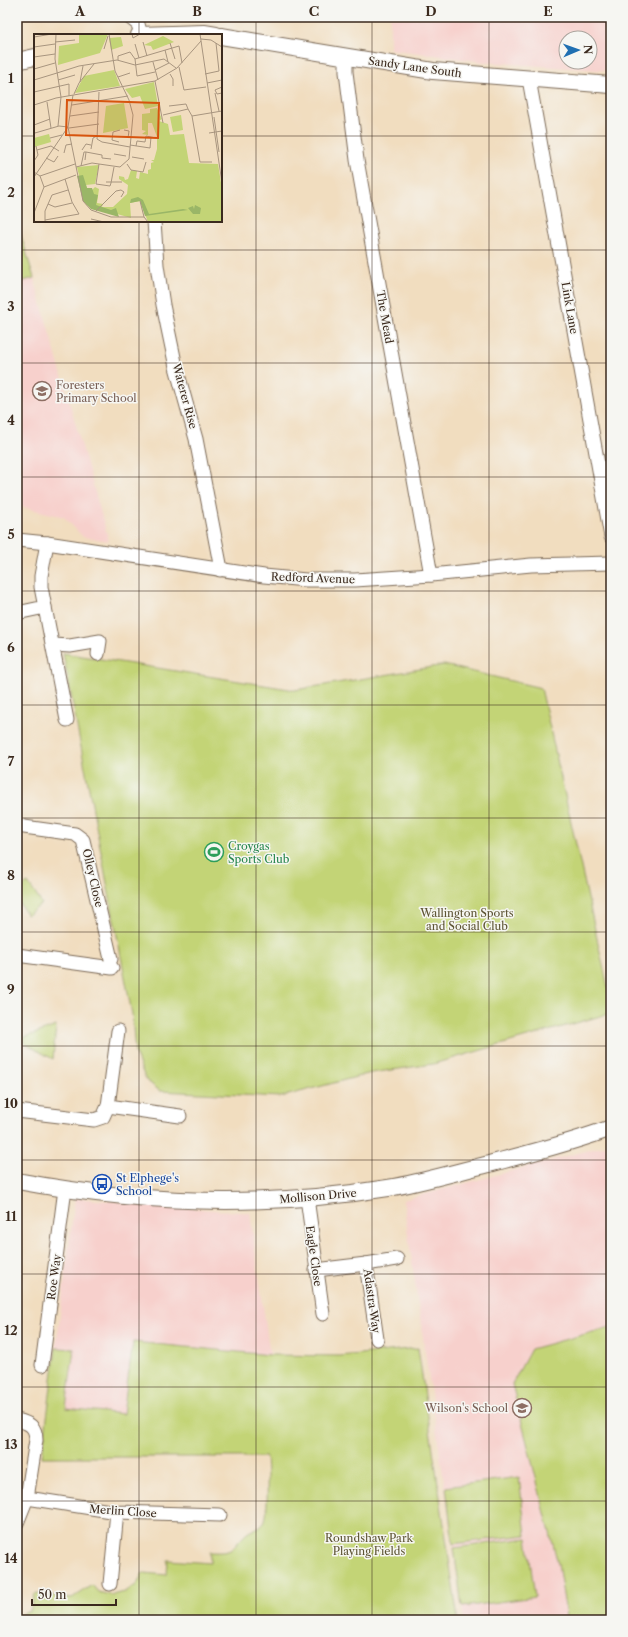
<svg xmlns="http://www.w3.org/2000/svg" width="628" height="1637" font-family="'Libre Caslon Text',serif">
	<rect width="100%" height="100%" fill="#f6f6f2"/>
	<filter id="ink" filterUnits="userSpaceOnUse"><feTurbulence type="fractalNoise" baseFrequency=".025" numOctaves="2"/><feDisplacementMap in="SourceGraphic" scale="8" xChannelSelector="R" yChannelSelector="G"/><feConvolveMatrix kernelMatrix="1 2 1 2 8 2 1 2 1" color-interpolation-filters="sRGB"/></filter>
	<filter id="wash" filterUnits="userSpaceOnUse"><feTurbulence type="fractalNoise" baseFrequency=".012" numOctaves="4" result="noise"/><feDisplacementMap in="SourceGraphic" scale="16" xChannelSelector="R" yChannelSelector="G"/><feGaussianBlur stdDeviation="0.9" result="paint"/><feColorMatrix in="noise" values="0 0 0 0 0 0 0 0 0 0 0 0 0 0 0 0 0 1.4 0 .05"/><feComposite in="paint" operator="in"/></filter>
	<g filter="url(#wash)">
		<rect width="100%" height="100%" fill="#f1ddbf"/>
		<!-- built -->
		<g fill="#f7d0cc" fill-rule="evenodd">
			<path d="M390,17H611V71L484,62L390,49ZM566,38H590V62H566Z"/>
			<path d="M17,222L34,278L109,541L83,537L64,517L22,507L17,503Z"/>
			<path d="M611,1144V1620H464L403,1200Z"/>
			<path d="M75,1198L250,1213L270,1355L340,1356L419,1348L435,1468L266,1470V1457L42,1456Z"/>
		</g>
		<!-- green -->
		<g fill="#c3d476" stroke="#7f7f4a">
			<path d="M17,222L34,278L17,283Z"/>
			<path d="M63,653L295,690L444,665L541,688L611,1001V1013L433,1064L371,1073L281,1097L160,1091L146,1080L135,1053L132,1014Z"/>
			<path d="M28,883L42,904L27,915L17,900V890Z"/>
			<path d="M56,1026L53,1059L24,1043L23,1038Z"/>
			<path d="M611,1327V1620H566L565,1607L558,1564L512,1384L531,1349Z"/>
			<path d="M133,1342L270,1355L340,1356L418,1348L458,1620H17V1616L30,1611L35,1594L72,1598L92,1585L98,1592L111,1595L125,1592L136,1585L143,1573L167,1575L168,1560L210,1563V1552C236,1553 230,1549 246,1534C252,1529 259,1529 264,1522C269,1515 267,1468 266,1457H42L56,1348L74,1349L66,1408L123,1414Z"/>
			<path d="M519,1477L526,1535L453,1544L446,1487Z"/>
			<path d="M527,1538L535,1597L462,1607L454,1548Z"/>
		</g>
	</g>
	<g filter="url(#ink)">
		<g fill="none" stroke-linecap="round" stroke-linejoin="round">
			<defs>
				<g id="minor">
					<path d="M129,17L138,24L141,35"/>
					<path d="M346,57V72L357,160L431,575"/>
					<path d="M529,79L611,537"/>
					<path d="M154,221L157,265L163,305L176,367L196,439L220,564V570"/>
					<path d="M17,540L47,543L264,576L306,580H355L431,575L531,565L611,563"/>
					<path d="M47,543L41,576V587L67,720"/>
					<path d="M17,613L45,607"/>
					<path d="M53,645L70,646L100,641L98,654"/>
					<path d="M17,826L75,834L83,840L111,959"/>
					<path d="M17,955L112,968"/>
					<path d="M108,1106L180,1116"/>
					<path d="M17,1111L94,1120L103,1117L108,1106L118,1031"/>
					<path d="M307,1198L323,1314"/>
					<path d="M316,1270L366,1264"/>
					<path d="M377,1339L366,1264L397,1259"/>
					<path d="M42,1365L65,1189"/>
					<path d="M17,1420C29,1423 36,1426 36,1440L27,1498L17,1523"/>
					<path d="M27,1498L117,1512L220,1515"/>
					<path d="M110,1584L117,1512"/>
				</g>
				<g id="major">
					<path d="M139,35L204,33L216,35"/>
					<path d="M221,36L433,71L611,85"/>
					<path d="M17,61L35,57"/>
					<path d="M17,1181C140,1204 265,1208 388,1188C422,1182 456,1172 489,1164C530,1153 571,1143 611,1128"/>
				</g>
			</defs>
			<!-- minor casing -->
			<use href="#minor" stroke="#7b6956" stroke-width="15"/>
			<!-- major casing -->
			<use href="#major" stroke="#7b6956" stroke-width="18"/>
			<!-- minor -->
			<use href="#minor" stroke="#fff" stroke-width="13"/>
			<!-- major -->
			<use href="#major" stroke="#fff" stroke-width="16"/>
		</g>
	</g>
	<!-- grid -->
	<path fill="none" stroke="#3b2a1e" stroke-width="1" stroke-opacity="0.55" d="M139,17V35M256,17V1620M372,17V1620M489,17V1620M17,136H35M221,136H611M139,221V1620M17,250H611M17,363H611M17,477H611M17,591H611M17,705H611M17,818H611M17,932H611M17,1046H611M17,1160H611M17,1274H611M17,1387H611M17,1501H611"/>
	<!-- icons -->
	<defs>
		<symbol id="school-ring" viewBox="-11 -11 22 22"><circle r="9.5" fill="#f6f6f2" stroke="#8d6e63" stroke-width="1.5"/><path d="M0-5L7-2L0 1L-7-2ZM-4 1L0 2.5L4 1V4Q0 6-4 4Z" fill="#8d6e63"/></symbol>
		<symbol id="stadium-ring" viewBox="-11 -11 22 22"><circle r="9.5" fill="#f6f6f2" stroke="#2e9e5b" stroke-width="1.5"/><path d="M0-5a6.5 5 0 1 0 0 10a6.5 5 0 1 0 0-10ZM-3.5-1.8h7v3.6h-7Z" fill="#2e9e5b"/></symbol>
		<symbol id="bus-ring" viewBox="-11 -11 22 22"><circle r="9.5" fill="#f6f6f2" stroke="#1a4fb4" stroke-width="1.5"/><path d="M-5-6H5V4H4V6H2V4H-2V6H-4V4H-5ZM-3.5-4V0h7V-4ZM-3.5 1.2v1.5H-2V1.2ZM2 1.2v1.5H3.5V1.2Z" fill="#1a4fb4"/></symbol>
	</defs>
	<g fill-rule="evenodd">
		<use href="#school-ring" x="31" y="380" width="22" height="22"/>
		<use href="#stadium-ring" x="203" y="841" width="22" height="22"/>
		<use href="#bus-ring" x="91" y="1173" width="22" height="22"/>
		<use href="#school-ring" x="511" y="1397" width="22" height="22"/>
	</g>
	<g text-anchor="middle" stroke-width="3" stroke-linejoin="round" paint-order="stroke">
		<!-- street labels -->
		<g font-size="11" fill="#3b2a1e" stroke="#f6f6f2">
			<text transform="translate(415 67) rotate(8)" y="4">Sandy Lane South</text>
			<text transform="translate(570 308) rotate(80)" y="4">Link Lane</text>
			<text transform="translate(385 317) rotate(80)" y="4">The Mead</text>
			<text transform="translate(185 396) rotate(75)" y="4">Waterer Rise</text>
			<text transform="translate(313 578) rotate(2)" y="4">Redford Avenue</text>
			<text transform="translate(93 878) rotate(77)" y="4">Olley Close</text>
			<text transform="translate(318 1196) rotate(-5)" y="4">Mollison Drive</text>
			<text transform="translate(314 1256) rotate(82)" y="4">Eagle Close</text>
			<text transform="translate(54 1277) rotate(-82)" y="4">Roe Way</text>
			<text transform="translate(372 1301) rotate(82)" y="4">Adastra Way</text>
			<text transform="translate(123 1511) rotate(4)" y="4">Merlin Close</text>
		</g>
		<!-- education labels -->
		<g font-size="11" fill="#785e54" stroke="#f6f6f2" text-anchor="start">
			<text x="56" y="389">Foresters<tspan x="56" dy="13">Primary School</tspan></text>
			<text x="508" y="1412" text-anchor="end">Wilson's School</text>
		</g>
		<!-- leisure labels -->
		<g font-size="11" fill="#27864d" stroke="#f6f6f2" text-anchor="start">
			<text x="228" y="850">Croygas<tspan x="228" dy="13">Sports Club</tspan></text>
		</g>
		<!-- park labels -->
		<g font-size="11" fill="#5d5434" stroke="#f6f6f2">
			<text x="467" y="917">Wallington Sports<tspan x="467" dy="13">and Social Club</tspan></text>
			<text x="369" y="1542">Roundshaw Park<tspan x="369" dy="13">Playing Fields</tspan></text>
		</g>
		<!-- transit labels -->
		<g font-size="11" fill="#164399" stroke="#f6f6f2" text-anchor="start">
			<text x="116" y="1182">St Elphege's<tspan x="116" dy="13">School</tspan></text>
		</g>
	</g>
	<!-- overview -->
	<g transform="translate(34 34)">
		<rect width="188" height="188" fill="#f1ddbf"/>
		<path d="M48,0H74L66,19L24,31L25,12L45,9V1ZM129,2L140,8L119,16L117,12L110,11ZM87,3L89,12L77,16L75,4ZM80,36L86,52L41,59L50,42ZM120,48L124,72L111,75L106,62L98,64L91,55ZM90,69L94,94L69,99L72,72ZM123,74L128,85L125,87L134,90L136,101L150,100L155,129L184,130L188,155V188H114L106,167L96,169L97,184L52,171L43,133L65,131L61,150L52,151L53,154L58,156L61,153L65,155L63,169L69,170L68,173H79L93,160L94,151L85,145V142L90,143L91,146L94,145L97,136L103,137L102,144L105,145L106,138L114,140V136L117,135V129L120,128L117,126H120L123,115V103L118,89H114V101L108,100L112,97L108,96V80L116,79V75ZM147,81L149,96L139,98L136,83ZM15,100L17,108L0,113V104Z" fill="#c3d476"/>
		<path d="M49,141L53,154H58L60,160L64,161L62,171L77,176L82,174L85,183L57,175L49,167L43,142ZM104,163L109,166L115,180L149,175L154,176L111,182L106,167L96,169L97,165ZM161,171L167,174L166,180H159L154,174L159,172L160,175Z" fill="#9ab667"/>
		<path fill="none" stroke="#a8957f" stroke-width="1" d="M22,0L21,25L27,63M98,0L99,4L106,0M166,0L188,149M0,3L18,0M167,5L177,6L188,13M21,8L41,6M109,8L113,22M136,9L141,25M101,10L105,24M0,13L21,10M70,15L74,2M131,16L134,28M0,23L21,20M101,25L145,12L148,29M101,25L103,42L121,38M84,26V22L96,18L101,25M119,28L124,46M145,33L150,56L172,53M0,35L21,29M121,36L135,29M23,39L45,32L83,26L101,31L130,25L142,34M136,40L139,45V52M171,40L185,37L182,9M84,43L96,39M0,46L23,39M24,46L41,41M121,47L129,89M46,48L49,32M173,49L188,46M188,53L181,56L183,60L188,59M0,58L35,50V62M65,58L63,105L68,108L96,113M181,59L185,77M40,60L45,49L60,30M39,61L34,93L49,167L57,176L77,183H110L114,188M13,68L17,94M0,71L22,64L121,47L143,34L167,7M38,71L94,62M135,72L152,70L154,75M129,81L154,75L158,82L188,77M36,82L65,78M158,82L166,128H178M180,83L185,118M0,91L16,85M24,92L27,63M35,94L65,90M0,96L1,99L25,92L34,93M90,96L95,97L94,104M175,99L188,97M16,104L28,101M85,108L78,106L79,98L86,96M96,111L116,114L117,103M102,112L103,107L111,108L112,102L122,104M57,115L59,104L63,102M3,116L17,112L25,117M48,116L52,110L57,111M30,119L32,111L38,110M80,120L92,122M98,123L110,125M12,124L20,128L24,122M51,126L52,118L68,121V124L77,125M0,127L4,121L2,112M65,130L62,150L76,152L77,149M93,130L97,136L109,138L112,128M47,132L50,118H52M42,133L58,129L86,133L95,125L99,81L95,66L81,37L75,0M0,138L6,142L41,130M0,143L34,93M31,145L38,168L45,180M72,148H88M77,149L80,133M10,153L42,141M106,167L110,183M14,170L21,173L38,169M62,177L82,157L87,156L90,158L87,163M0,179L10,153L6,142M57,185L70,188M11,186L45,180M11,188V177L18,161L34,156"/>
		<path fill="#d7540e" fill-opacity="0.15" stroke="#d7540e" stroke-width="2" d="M33,66L125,69L124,104L32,101Z"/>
		<rect width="188" height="188" fill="none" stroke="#3b2a1e" stroke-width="2"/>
	</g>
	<!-- margin -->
	<rect width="628" height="1637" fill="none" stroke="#f6f6f2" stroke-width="44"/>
	<!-- north arrow -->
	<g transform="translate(578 50) rotate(88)"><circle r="19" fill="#f6f6f2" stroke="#aba49d"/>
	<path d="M0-3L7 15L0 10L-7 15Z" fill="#1f6fb2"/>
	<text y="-6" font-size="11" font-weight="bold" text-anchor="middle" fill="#3b2a1e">N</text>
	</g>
	<!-- scale -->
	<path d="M32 1599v6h84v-6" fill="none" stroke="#3b2a1e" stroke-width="2"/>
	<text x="38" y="1599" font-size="12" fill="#3b2a1e" stroke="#f6f6f2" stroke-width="3" paint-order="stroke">50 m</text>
	<rect x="22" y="22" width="584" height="1593" fill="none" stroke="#3b2a1e" stroke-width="1.5"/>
	<g font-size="13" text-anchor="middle" font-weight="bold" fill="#3b2a1e">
		<text x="80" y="16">A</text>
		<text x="197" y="16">B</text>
		<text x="314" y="16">C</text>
		<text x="431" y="16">D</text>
		<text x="548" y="16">E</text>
		<text x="11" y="83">1</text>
		<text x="11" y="197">2</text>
		<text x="11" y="311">3</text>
		<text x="11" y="425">4</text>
		<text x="11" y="539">5</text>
		<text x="11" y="652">6</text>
		<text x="11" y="766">7</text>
		<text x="11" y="880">8</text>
		<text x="11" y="994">9</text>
		<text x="11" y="1108">10</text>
		<text x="11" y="1221">11</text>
		<text x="11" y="1335">12</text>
		<text x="11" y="1449">13</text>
		<text x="11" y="1563">14</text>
	</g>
</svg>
